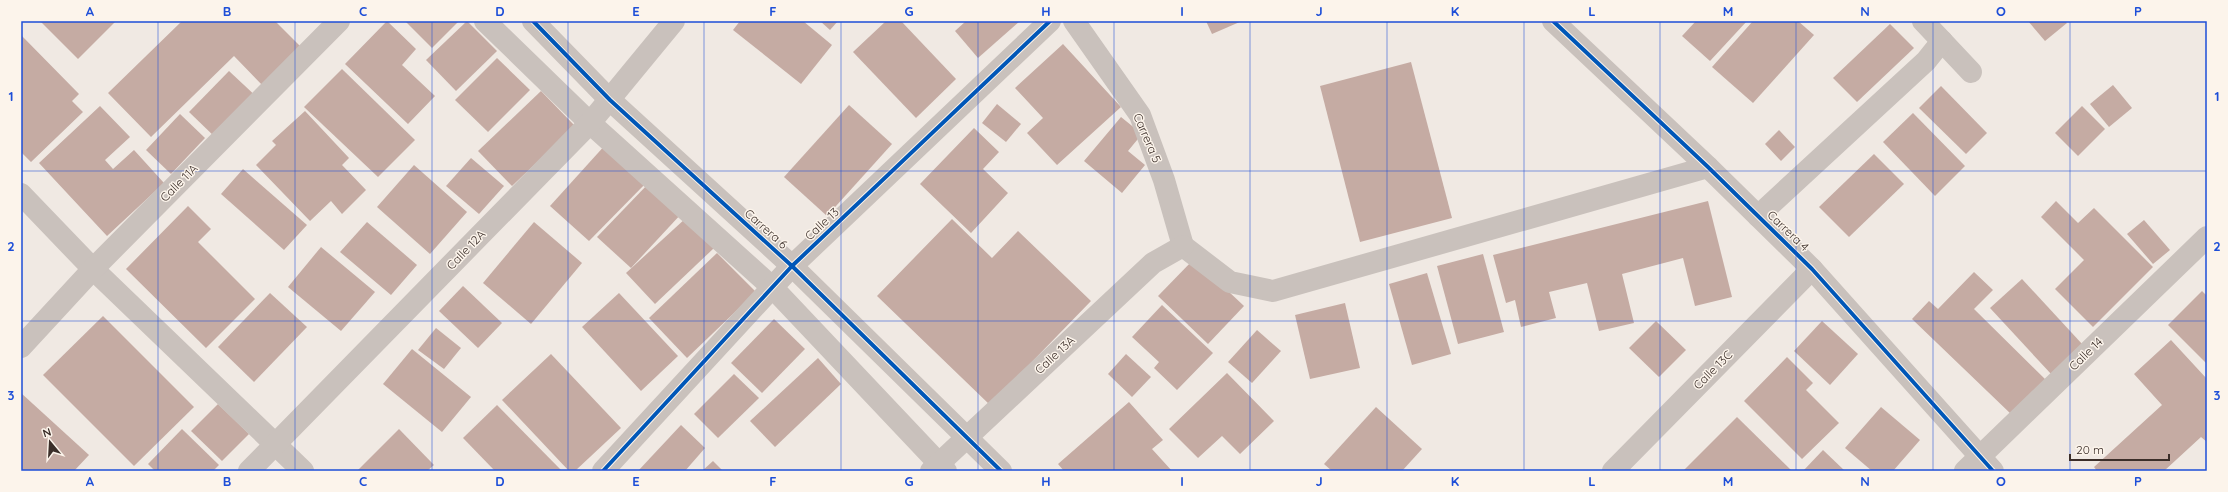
<svg xmlns="http://www.w3.org/2000/svg" width="2228" height="492" font-family="Quicksand,sans-serif">
	<rect width="100%" height="100%" fill="#f0e9e3"/>
	<!-- building -->
	<g fill="#c5aba3">
		<path d="M40,21H116L78,59Z"/>
		<path d="M182,21H275L303,49L264,87L234,56L151,137L108,93Z"/>
		<path d="M387,21L416,49L402,65L435,96L408,124L345,64Z"/>
		<path d="M405,21H459L432,48Z"/>
		<path d="M467,21L497,51L456,91L426,60Z"/>
		<path d="M740,21H803L832,45L801,84L733,30Z"/>
		<path d="M820,21H838L830,30Z"/>
		<path d="M886,21H901L956,79L916,118L853,52Z"/>
		<path d="M966,21H1020L978,58L955,31Z"/>
		<path d="M1206,21H1242L1212,34Z"/>
		<path d="M1696,21H1747L1710,61L1682,36Z"/>
		<path d="M1753,21H1798L1814,35L1753,103L1712,67Z"/>
		<path d="M2028,21H2065L2067,23L2045,41Z"/>
		<path d="M1890,24L1914,48L1857,102L1833,78Z"/>
		<path d="M21,35L79,94L72,101L83,112L31,162L21,152Z"/>
		<path d="M1063,44L1121,107L1057,165L1027,133L1043,118L1015,88Z"/>
		<path d="M497,58L530,90L488,132L455,100Z"/>
		<path d="M1411,62L1452,218L1360,242L1320,86Z"/>
		<path d="M342,69L415,140L378,177L304,107Z"/>
		<path d="M229,71L258,98L217,139L189,112Z"/>
		<path d="M2113,85L2132,108L2109,127L2090,104Z"/>
		<path d="M1941,86L1987,133L1966,154L1919,108Z"/>
		<path d="M541,91L575,126L512,186L478,151Z"/>
		<path d="M997,104L1021,124L1006,142L982,123Z"/>
		<path d="M849,105L892,144L827,216L784,177Z"/>
		<path d="M100,106L130,137L105,160L113,169L134,150L164,183L107,236L39,163Z"/>
		<path d="M2082,106L2105,129L2078,156L2055,133Z"/>
		<path d="M305,111L349,158L342,165L366,190L342,214L331,201L310,221L256,165L276,145L272,141Z"/>
		<path d="M1913,113L1965,166L1935,196L1883,142Z"/>
		<path d="M180,114L205,138L171,174L146,150Z"/>
		<path d="M1121,117L1142,134L1128,151L1145,165L1122,193L1084,161Z"/>
		<path d="M974,128L999,152L983,169L1008,193L971,233L920,184Z"/>
		<path d="M1779,130L1795,147L1781,161L1765,144Z"/>
		<path d="M607,143L648,181L589,241L550,206Z"/>
		<path d="M1874,154L1904,184L1849,237L1819,207Z"/>
		<path d="M471,158L504,186L479,214L446,186Z"/>
		<path d="M414,165L467,212L430,254L377,207Z"/>
		<path d="M243,169L307,225L284,250L221,194Z"/>
		<path d="M649,183L682,213L631,268L597,237Z"/>
		<path d="M1708,201L1732,297L1695,306L1683,258L1622,274L1634,323L1599,331L1587,283L1549,292L1556,318L1521,327L1515,300L1506,303L1493,255Z"/>
		<path d="M2056,201L2078,223L2094,208L2153,267L2093,327L2055,289L2084,260L2041,217Z"/>
		<path d="M188,206L211,229L198,242L255,299L206,348L126,269Z"/>
		<path d="M686,218L714,248L655,304L626,273Z"/>
		<path d="M952,219L992,258L1018,231L1091,301L990,405L877,296Z"/>
		<path d="M2144,220L2170,250L2153,264L2127,234Z"/>
		<path d="M367,222L417,265L391,295L340,252Z"/>
		<path d="M534,222L582,263L531,324L483,283Z"/>
		<path d="M321,247L375,292L341,331L288,287Z"/>
		<path d="M717,253L756,292L687,358L649,318Z"/>
		<path d="M1483,254L1504,332L1458,344L1437,266Z"/>
		<path d="M1194,259L1244,306L1208,344L1158,296Z"/>
		<path d="M1974,272L1993,290L1974,309L2046,380L2012,415L1912,319L1929,301L1938,309Z"/>
		<path d="M1427,273L1451,354L1412,365L1389,284Z"/>
		<path d="M2022,279L2083,345L2052,375L1990,308Z"/>
		<path d="M463,286L502,323L478,348L439,311Z"/>
		<path d="M2202,291L2207,296V364L2168,325Z"/>
		<path d="M270,293L307,327L254,382L218,347Z"/>
		<path d="M619,293L678,356L641,391L582,327Z"/>
		<path d="M1345,303L1360,368L1310,379L1295,315Z"/>
		<path d="M1162,305L1213,353L1177,390L1154,368L1159,362L1132,337Z"/>
		<path d="M103,316L194,407L134,466L43,375Z"/>
		<path d="M774,319L805,349L762,393L731,363Z"/>
		<path d="M1656,321L1686,350L1659,377L1629,348Z"/>
		<path d="M1822,321L1858,354L1830,385L1794,351Z"/>
		<path d="M436,328L461,348L444,369L418,350Z"/>
		<path d="M1257,330L1281,351L1252,383L1228,362Z"/>
		<path d="M2171,340L2207,379V442L2201,437L2164,471H2097L2094,467L2162,405L2134,374Z"/>
		<path d="M412,349L471,397L442,432L383,384Z"/>
		<path d="M551,354L621,428L575,471H569L502,400Z"/>
		<path d="M1126,354L1151,377L1132,397L1108,374Z"/>
		<path d="M1787,357L1813,383L1806,390L1839,423L1802,459L1744,401Z"/>
		<path d="M818,358L841,384L775,447L750,421Z"/>
		<path d="M1227,373L1274,421L1240,454L1222,436L1198,458L1169,429Z"/>
		<path d="M734,374L759,398L718,438L694,414Z"/>
		<path d="M21,393L89,455L74,471H21Z"/>
		<path d="M1129,402L1163,440L1152,449L1172,471H1064L1058,464Z"/>
		<path d="M218,404L249,434L222,461L191,431Z"/>
		<path d="M497,405L562,471H495L463,438Z"/>
		<path d="M1376,407L1422,449L1402,471H1332L1324,464Z"/>
		<path d="M1881,407L1920,440L1893,471H1872L1845,448Z"/>
		<path d="M1737,417L1792,471H1683Z"/>
		<path d="M681,425L705,448L685,471H638Z"/>
		<path d="M182,429L219,465L213,471H155L148,464Z"/>
		<path d="M399,429L434,465L427,471H357Z"/>
		<path d="M1823,450L1845,471H1803Z"/>
		<path d="M713,461L723,471H702Z"/>
	</g>
	<g fill="none" stroke-linecap="round" stroke-linejoin="round">
		<!-- minor -->
		<g stroke="#c9c1bc" stroke-width="22">
			<path d="M485,21L590,123L773,288L946,471"/>
			<path d="M533,21L610,100L792,266L1001,471"/>
			<path d="M1074,21L1140,115L1164,180L1183,246"/>
			<path d="M1553,21L1708,167L1812,269L1993,471"/>
			<path d="M1923,21L1971,72"/>
			<path d="M21,194L93,269L303,471"/>
			<path d="M1758,216L1926,61L1942,41"/>
			<path d="M1183,246L1230,282L1273,291L1708,167"/>
			<path d="M21,347L93,269L339,21"/>
			<path d="M249,471L590,123L674,21"/>
			<path d="M603,471L792,266L1050,21"/>
			<path d="M931,471L1153,263L1183,246"/>
			<path d="M1613,471L1812,269"/>
			<path d="M1965,471L2207,237"/>
		</g>
		<defs>
			<g id="cycleway">
				<path d="M533,21L610,100L792,266L1001,471"/>
				<path d="M1553,21L1708,167L1812,269L1993,471"/>
				<path d="M603,471L792,266L1050,21"/>
			</g>
		</defs>
		<!-- cycleway casing -->
		<use href="#cycleway" stroke="#fcf4eb" stroke-width="6"/>
		<!-- cycleway -->
		<use href="#cycleway" stroke="#0057b8" stroke-width="4"/>
	</g>
	<!-- grid -->
	<path fill="none" stroke="#1d4ed8" stroke-width="1" stroke-opacity="0.55" d="M158,21V471M295,21V471M432,21V471M568,21V471M704,21V471M841,21V471M978,21V471M1114,21V471M1250,21V471M1387,21V471M1524,21V471M1660,21V471M1796,21V471M1933,21V471M2070,21V471M21,171H2207M21,321H2207"/>
	<g text-anchor="middle" stroke-width="3" stroke-linejoin="round" paint-order="stroke">
		<!-- street labels -->
		<g font-size="12" fill="#3b2e29" stroke="#fcf4eb">
			<text transform="translate(1147 138) rotate(67)" y="4">Carrera 5</text>
			<text transform="translate(179 183) rotate(-45)" y="4">Calle 11A</text>
			<text transform="translate(822 224) rotate(-43)" y="4">Calle 13</text>
			<text transform="translate(766 229) rotate(42)" y="4">Carrera 6</text>
			<text transform="translate(1788 231) rotate(44)" y="4">Carrera 4</text>
			<text transform="translate(466 250) rotate(-46)" y="4">Calle 12A</text>
			<text transform="translate(2086 354) rotate(-44)" y="4">Calle 14</text>
			<text transform="translate(1055 355) rotate(-43)" y="4">Calle 13A</text>
			<text transform="translate(1713 370) rotate(-45)" y="4">Calle 13C</text>
		</g>
	</g>
	<!-- border -->
	<rect width="2228" height="492" fill="none" stroke="#fcf4eb" stroke-width="44"/>
	<!-- north arrow -->
	<g transform="translate(50 442) rotate(342)" stroke="#fcf4eb" stroke-width="3" paint-order="stroke">
	<path d="M0-3L7 15L0 10L-7 15Z" fill="#3b2e29"/>
	<text y="-6" font-size="11" font-weight="bold" text-anchor="middle" fill="#3b2e29">N</text>
	</g>
	<!-- scale -->
	<path d="M2070 454v6h99v-6" fill="none" stroke="#3b2e29" stroke-width="2"/>
	<text x="2076" y="454" font-size="12" fill="#3b2e29" stroke="#fcf4eb" stroke-width="3" paint-order="stroke">20 m</text>
	<rect x="22" y="22" width="2184" height="448" fill="none" stroke="#1d4ed8" stroke-width="1.5"/>
	<g font-size="13" text-anchor="middle" font-weight="bold" fill="#1d4ed8">
		<text x="90" y="16">A</text>
		<text x="227" y="16">B</text>
		<text x="363" y="16">C</text>
		<text x="500" y="16">D</text>
		<text x="636" y="16">E</text>
		<text x="773" y="16">F</text>
		<text x="909" y="16">G</text>
		<text x="1046" y="16">H</text>
		<text x="1182" y="16">I</text>
		<text x="1319" y="16">J</text>
		<text x="1455" y="16">K</text>
		<text x="1592" y="16">L</text>
		<text x="1728" y="16">M</text>
		<text x="1865" y="16">N</text>
		<text x="2001" y="16">O</text>
		<text x="2138" y="16">P</text>
		<text x="11" y="101">1</text>
		<text x="2217" y="101">1</text>
		<text x="11" y="251">2</text>
		<text x="2217" y="251">2</text>
		<text x="11" y="400">3</text>
		<text x="2217" y="400">3</text>
		<text x="90" y="486">A</text>
		<text x="227" y="486">B</text>
		<text x="363" y="486">C</text>
		<text x="500" y="486">D</text>
		<text x="636" y="486">E</text>
		<text x="773" y="486">F</text>
		<text x="909" y="486">G</text>
		<text x="1046" y="486">H</text>
		<text x="1182" y="486">I</text>
		<text x="1319" y="486">J</text>
		<text x="1455" y="486">K</text>
		<text x="1592" y="486">L</text>
		<text x="1728" y="486">M</text>
		<text x="1865" y="486">N</text>
		<text x="2001" y="486">O</text>
		<text x="2138" y="486">P</text>
	</g>
</svg>
